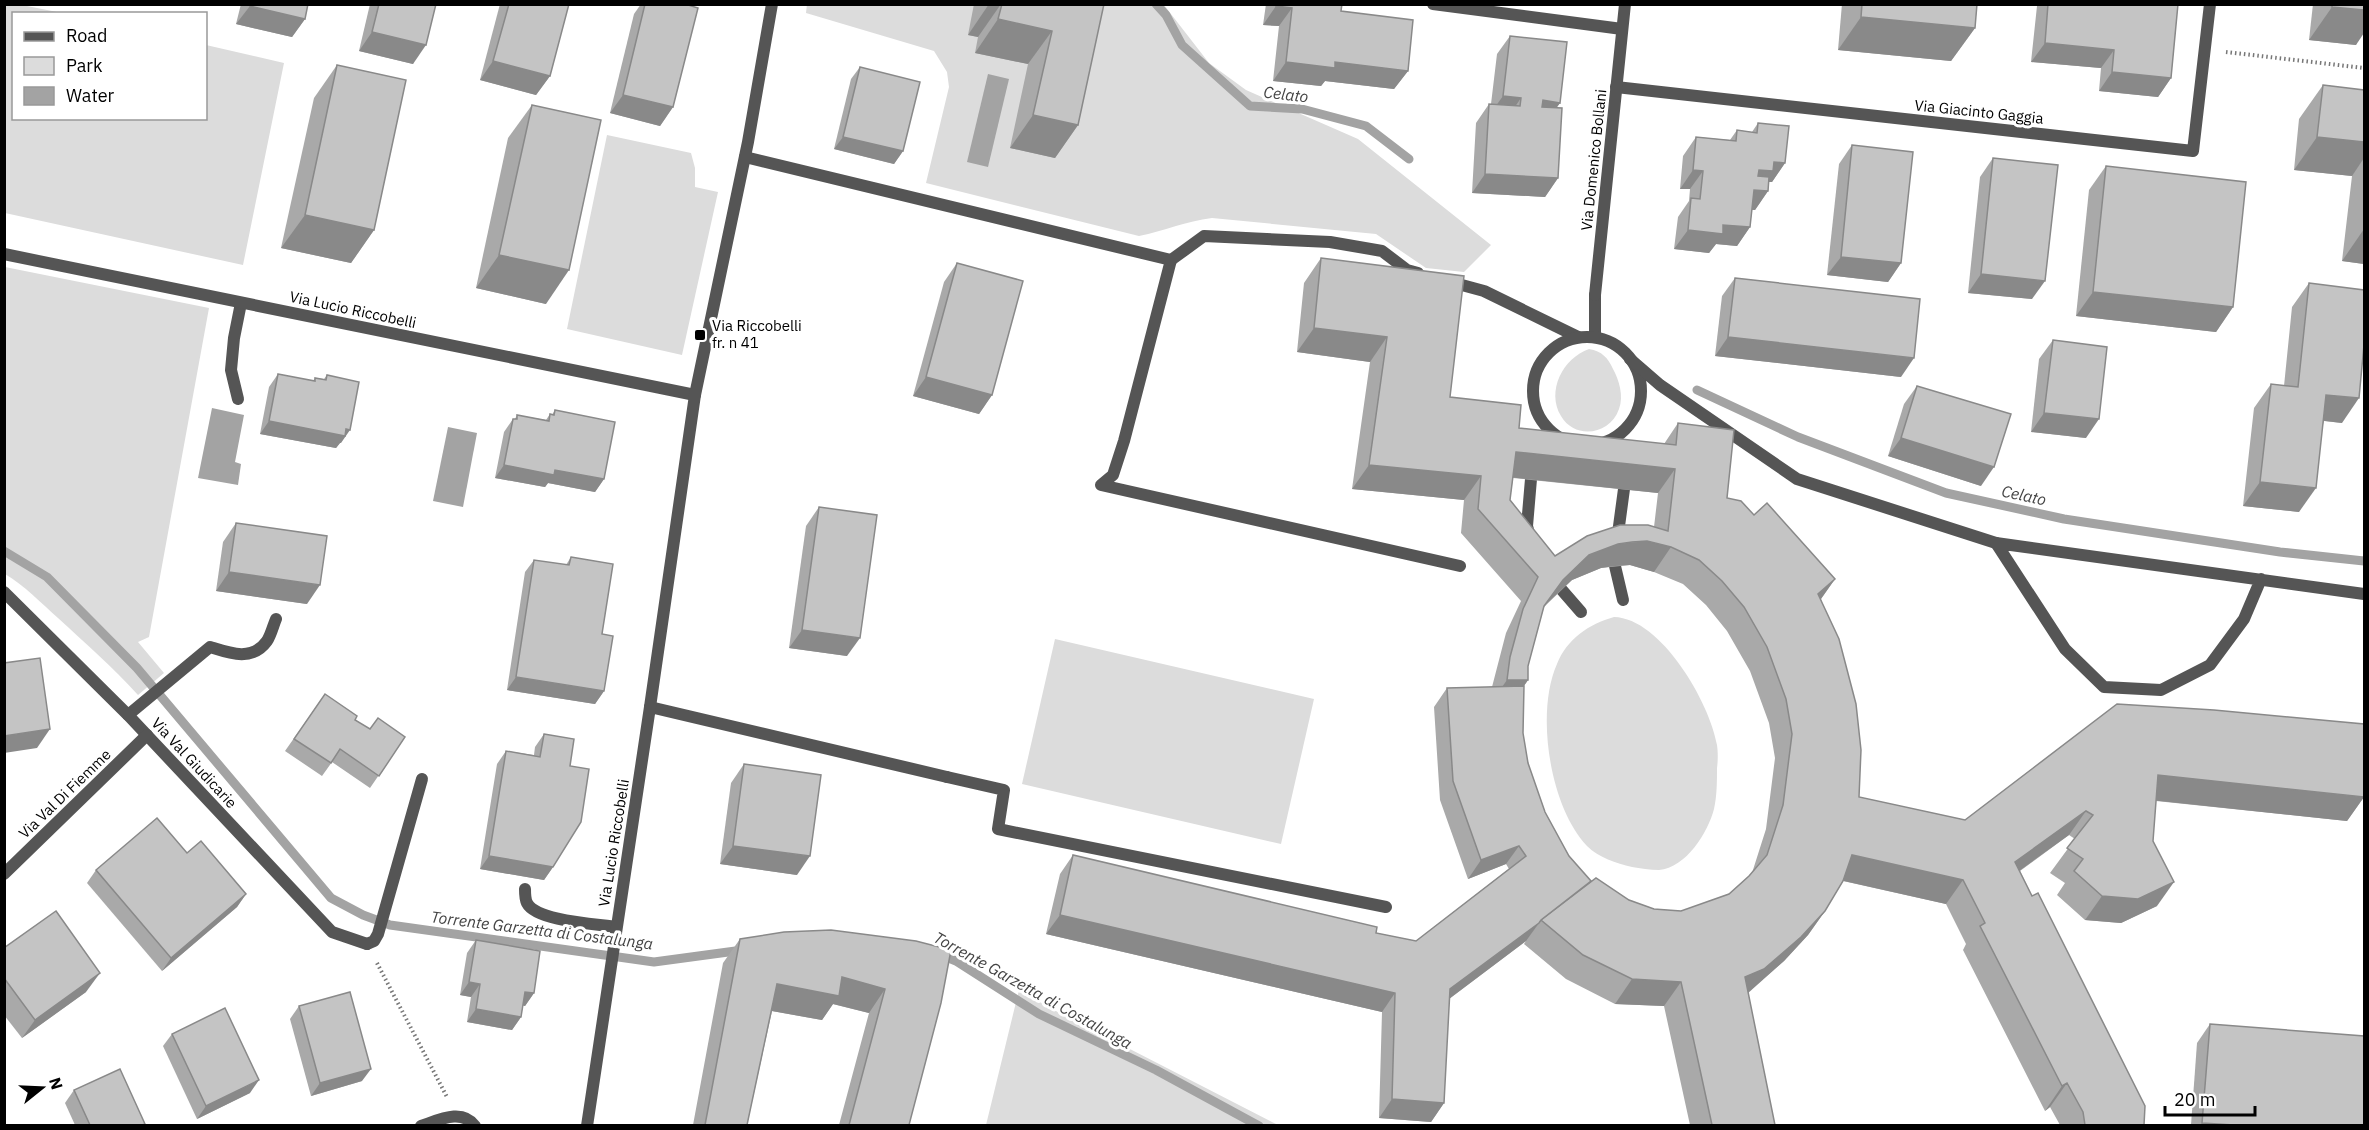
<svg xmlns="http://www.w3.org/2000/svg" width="2369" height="1130" font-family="'IBM Plex Sans',sans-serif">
	<rect width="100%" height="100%" fill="#fff"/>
	<!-- green -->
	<g fill="#dcdcdc">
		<path d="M5,4L22,5L62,13L14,14V118H206V45L284,63L243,265L5,213Z"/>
		<path d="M807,4L1164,5L1209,63L1246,90L1358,139L1491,245L1464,272L1426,268L1376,234L1212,218C1186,221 1164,231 1139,236L926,183L949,87L947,72L934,51L806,13Z"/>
		<path d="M607,135L691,153L695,168V187L718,192L682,355L567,329Z"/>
		<path d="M5,267L209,308L149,637L138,642L164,673L138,695C113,667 85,643 58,618C41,603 24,585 5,574Z"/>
		<path d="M1589,349C1602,351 1608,358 1613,369C1619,380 1624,396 1619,409C1610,435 1575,440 1561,416C1546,391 1563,358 1589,349Z"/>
		<path d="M1614,617C1661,618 1710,703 1717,745C1718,752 1718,761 1717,768C1717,781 1717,796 1714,809C1708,832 1686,868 1659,870C1650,870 1640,868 1632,867C1616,863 1599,858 1587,846C1550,807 1535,713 1557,664C1567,639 1589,624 1614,617Z"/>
		<path d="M1055,639L1314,699L1281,844L1022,784Z"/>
		<path d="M1019,990L1052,1009L1278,1125H986Z"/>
	</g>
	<!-- water -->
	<g fill="#a3a3a3">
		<path d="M988,74L1009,79L988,167L967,162Z"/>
		<path d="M212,408L244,415L235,462L241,464L238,485L198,478Z"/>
		<path d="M448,427L477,433L463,507L433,501Z"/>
	</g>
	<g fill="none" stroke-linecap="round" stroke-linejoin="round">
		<!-- stream -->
		<g stroke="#a3a3a3" stroke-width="9">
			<path d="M1156,4L1166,15L1182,45L1250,106L1302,109L1366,126L1409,159"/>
			<path d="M1697,390L1798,437L1946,493L2064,519L2280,552L2364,561"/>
			<path d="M4,551L47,577L137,668L331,898L363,915L390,925L654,962L743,950"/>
			<path d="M939,954L956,961L1039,1014L1156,1070L1259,1126"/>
		</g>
		<!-- path -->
		<g stroke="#777" stroke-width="4" stroke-dasharray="1.5 3" stroke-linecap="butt">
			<path d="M2226,52L2364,68"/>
			<path d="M377,963L447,1097"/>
		</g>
		<!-- service -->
		<g stroke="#555" stroke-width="12">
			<path d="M745,157L1171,260L1124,441L1113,475L1101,485L1460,566"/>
			<path d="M1171,260L1204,236L1330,242L1382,251L1407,270L1418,273"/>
			<path d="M1447,281L1484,291L1578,337"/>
			<path d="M1595,337V295"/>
			<circle cx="1587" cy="391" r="54"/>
			<path d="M1630,359L1660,385L1797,479L1996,543"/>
			<path d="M238,399L231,370L234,338L241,303"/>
			<path d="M1530,537L1527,526L1531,479"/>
			<path d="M1617,541L1624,489"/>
			<path d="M1615,566L1623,600"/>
			<path d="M2261,579L2244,619L2210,665L2161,690L2104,687L2065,649L1996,543L2364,594"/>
			<path d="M1561,589L1581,612"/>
			<path d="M128,715L210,647C229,653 252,662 267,641C271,635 273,626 276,619"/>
			<path d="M947,777L1004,790L998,829L1386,907"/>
			<path d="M525,889C525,893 525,899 527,903C536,921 596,924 616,927"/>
			<path d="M367,944L374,941L378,934L422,779"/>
		</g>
		<!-- minor -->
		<g stroke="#555" stroke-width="12">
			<path d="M1433,4L1622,29"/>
			<path d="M1616,87L2193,151L2210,4"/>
			<path d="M4,254L695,395"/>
			<path d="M1595,295L1625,4"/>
			<path d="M4,592L128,715L332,932L367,944"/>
			<path d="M650,707L947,777"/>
			<path d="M4,874L147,735"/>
			<path d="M421,1126C439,1120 462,1108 475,1126"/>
			<path d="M587,1126L650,707L695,395L748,142L772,4"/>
		</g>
	</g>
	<!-- wall -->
	<g fill="#a9a9a9" fill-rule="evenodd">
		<path d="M241,4H308L305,19L292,37L236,24Z"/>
		<path d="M370,4H436L413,64L359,51Z"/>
		<path d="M500,4H569L550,76L536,95L480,80Z"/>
		<path d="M641,4H685L673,107L660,126L610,113L634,14Z"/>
		<path d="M974,4H1104L1078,125L1055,158L1010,148L1028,64L975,53L978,37L968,35Z"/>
		<path d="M1266,4H1342L1341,11L1408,71L1394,89L1325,81L1321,86L1273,81L1279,26L1263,25Z"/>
		<path d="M1842,4H1977L1975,28L1951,61L1838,50Z"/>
		<path d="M2038,4H2178L2171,78L2158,97L2099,91L2101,68L2031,62L2037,6Z"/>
		<path d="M2313,4H2364L2356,45L2309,40Z"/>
		<path d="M1510,36L1560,103L1556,108L1558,178L1545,197L1472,193L1476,123L1489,104H1491L1497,54Z"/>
		<path d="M337,65L374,230L351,263L281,248L314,98Z"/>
		<path d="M860,67L903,151L894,164L834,149L851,79Z"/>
		<path d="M2323,85L2364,90V264L2342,261L2352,176L2294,170L2299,119Z"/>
		<path d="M532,105L546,304L476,288L508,138Z"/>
		<path d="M1758,123L1785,163L1772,182H1769L1768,191L1755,210H1752L1750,227L1737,246L1716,244L1709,253L1674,249L1678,217L1689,201L1690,189H1680L1683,156L1696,137L1730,140L1737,130L1752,132Z"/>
		<path d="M1852,145L1901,263L1888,282L1827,275L1839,164Z"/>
		<path d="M1993,158L2032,299L1968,293L1980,177Z"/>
		<path d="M2106,166L2233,307L2216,332L2076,316L2089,190Z"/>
		<path d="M1321,258L1450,397L1519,428L1664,444L1678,423L1727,498L1754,515L1835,579L1821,599L1859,797L1965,820L2117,704L2364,797L2347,821L2156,801L2153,841L2157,906L2121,923L2085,920L2057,895L2065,883L2050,873L2075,839L2069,835L2020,871L2144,1125H2060L2050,1107L2045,1111L1963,950L1966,944L1946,904L1843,881L1825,911L1808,935L1784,961L1748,992L1775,1125H1690L1664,1006L1615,1004L1566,979L1524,944L1526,941L1449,999L1444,1103L1431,1122L1379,1118L1382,1012L1046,934L1060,874L1073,855L1376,933L1416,941L1509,869L1506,864L1468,879L1440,800L1434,707L1447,688L1492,687L1506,633L1521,601L1461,533L1464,500L1352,489L1370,362L1297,352L1304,283ZM1513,478L1658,493L1654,527L1555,556L1510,500ZM1630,565L1654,572L1683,584L1706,605L1727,631L1750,671L1769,723L1775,758L1766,829L1752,873L1729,894L1681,911L1654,909L1629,900L1591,881L1569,856L1545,812L1528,763L1523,733L1524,686L1528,680V666L1544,607L1572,580L1601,568Z"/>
		<path d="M957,263L992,395L979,414L913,396L944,282Z"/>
		<path d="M1735,278L1901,377L1715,356L1722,296Z"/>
		<path d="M2309,283L2342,423L2324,421L2299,512L2243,506L2254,408L2271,384L2284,386L2292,307Z"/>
		<path d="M2053,340L2086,438L2031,432L2039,359Z"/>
		<path d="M278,374L313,381L315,378L324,379L327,375L341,443H340L336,448L260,434L269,387Z"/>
		<path d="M1917,386L1981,486L1888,456L1904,404Z"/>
		<path d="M555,410L604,479L595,492L548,483L545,487L495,478L504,432L513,419H515L517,415L546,420L550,414L552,415Z"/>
		<path d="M819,507L847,656L789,648L806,526Z"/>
		<path d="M236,523L307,604L216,591L223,542Z"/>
		<path d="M571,557L602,634L604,691L595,704L507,690L525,572L534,560L566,565Z"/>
		<path d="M325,694L355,720L370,729L405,737L370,788L332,762L322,776L285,751Z"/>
		<path d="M544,734L553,867L544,880L480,869L497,764L506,751L534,755L535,747Z"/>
		<path d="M744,764L797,875L720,864L731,783Z"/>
		<path d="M187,853L246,894L237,907L162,971L87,883L96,870Z"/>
		<path d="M740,939L941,1003L909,1125H839L869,1013L833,1004L822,1020L772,1011L747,1125H693L723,963Z"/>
		<path d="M476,940L534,993L525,1006L523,1005L521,1017L512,1030L467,1022L471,997L460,995L467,953Z"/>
		<path d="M4,948L86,992L22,1038L4,1015Z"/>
		<path d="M299,1006L362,1081L311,1096L290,1019Z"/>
		<path d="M2210,1024L2364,1125H2191L2197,1043Z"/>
		<path d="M172,1034L250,1093L197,1119L163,1046Z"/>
		<path d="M74,1090L144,1125H75L65,1103Z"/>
	</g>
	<!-- shaded-wall -->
	<g fill="#898989">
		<path d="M989,4H1001L978,37L968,35Z"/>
		<path d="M250,6L305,19L292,37L236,24Z"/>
		<path d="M1276,6L1292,8L1279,26L1263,25Z"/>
		<path d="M2332,7L2364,10V33L2356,45L2309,40Z"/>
		<path d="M1861,17L1975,28L1951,61L1838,50Z"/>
		<path d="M998,19L1052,31L1028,64L975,53Z"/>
		<path d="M372,32L426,45L413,64L359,51Z"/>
		<path d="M2045,43L2114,50L2101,68L2031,62Z"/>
		<path d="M493,61L550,76L536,95L480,80Z"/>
		<path d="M1286,62H1335L1408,71L1394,89L1325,81L1321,86L1273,81Z"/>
		<path d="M2112,72L2171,78L2158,97L2099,91Z"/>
		<path d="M623,95L673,107L660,126L610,113Z"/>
		<path d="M1503,96L1521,98L1508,117L1490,114Z"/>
		<path d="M1543,100L1560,103L1547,121L1529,119Z"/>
		<path d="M1033,115L1078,125L1055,158L1010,148Z"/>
		<path d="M843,137L903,151L894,164L834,149Z"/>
		<path d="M2317,137L2364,142V158L2352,176L2294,170Z"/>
		<path d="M1774,162L1785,163L1772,182H1766L1746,189L1759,170Z"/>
		<path d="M1693,170L1703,171L1690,189H1680Z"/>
		<path d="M1485,174L1558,178L1545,197L1472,193Z"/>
		<path d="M1754,190L1768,191L1755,210L1741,209Z"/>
		<path d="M305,215L374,230L351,263L281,248Z"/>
		<path d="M1723,225L1750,227L1737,246L1716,244L1709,253L1674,249L1688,230Z"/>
		<path d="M2364,229V264L2342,261Z"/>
		<path d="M499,255L569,270L546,304L476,288Z"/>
		<path d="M1841,257L1901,263L1888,282L1827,275Z"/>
		<path d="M1981,274L2045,281L2032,299L1968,293Z"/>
		<path d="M2093,292L2233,307L2216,332L2076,316Z"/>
		<path d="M1314,328L1387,337L1370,362L1297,352Z"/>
		<path d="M1728,337L1914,358L1901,377L1715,356Z"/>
		<path d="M926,377L992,395L979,414L913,396Z"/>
		<path d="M2326,395L2359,398L2342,423L2309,419Z"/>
		<path d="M2044,413L2099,419L2086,438L2031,432Z"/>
		<path d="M269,421L350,430L341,443H340L336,448L260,434Z"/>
		<path d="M1901,438L1994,467L1981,486L1888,456Z"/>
		<path d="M1516,452L1675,469L1658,493L1499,476Z"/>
		<path d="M504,465L555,470L604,479L595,492L548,483L545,487L495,478Z"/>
		<path d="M1369,465L1481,476L1464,500L1352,489Z"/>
		<path d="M2260,482L2316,488L2299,512L2243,506Z"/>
		<path d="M1647,541L1671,547L1654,572L1630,565L1615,566L1601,568L1572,580L1546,604L1527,630L1563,580L1589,555L1618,544Z"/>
		<path d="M229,572L320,585L307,604L216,591Z"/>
		<path d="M1835,579L1818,603V594Z"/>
		<path d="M802,630L860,638L847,656L789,648Z"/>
		<path d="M516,677L604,691L595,704L507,690Z"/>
		<path d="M1507,680H1528L1511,704H1490Z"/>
		<path d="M50,729L37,748L4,753V736Z"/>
		<path d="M2158,775L2364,797L2347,821L2141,799Z"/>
		<path d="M2086,811L2069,835L1998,886L2015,862Z"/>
		<path d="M733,846L810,856L797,875L720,864Z"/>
		<path d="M1519,846L1506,864L1468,879L1481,860Z"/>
		<path d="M1852,855L1963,880L1946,904L1835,879Z"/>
		<path d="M489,856L553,867L544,880L480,869Z"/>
		<path d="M2174,882L2157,906L2121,923L2085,920L2102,896Z"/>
		<path d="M246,894L237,907L162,971L171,958Z"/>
		<path d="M1825,911L1808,935L1784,961L1747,994L1745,977Z"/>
		<path d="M1060,915L1395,993L1382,1012L1046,934Z"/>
		<path d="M1539,923L1526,941L1437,1008L1450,989Z"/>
		<path d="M100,973L86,992L22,1038L35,1020Z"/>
		<path d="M842,977L885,989L869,1013L833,1004L822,1020L760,1009L777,984Z"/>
		<path d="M1632,979L1681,982L1664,1006L1615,1004Z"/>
		<path d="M469,982L480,984L471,997L460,995Z"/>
		<path d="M525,992L534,993L525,1006L516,1004Z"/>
		<path d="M476,1009L521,1017L512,1030L467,1022Z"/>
		<path d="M371,1069L362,1081L311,1096L320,1083Z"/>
		<path d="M259,1080L250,1093L197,1119L206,1106Z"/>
		<path d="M2067,1083L2050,1107L2045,1111L2062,1086Z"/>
		<path d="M1392,1099L1444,1103L1431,1122L1379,1118Z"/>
		<path d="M2202,1123L2234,1125H2201Z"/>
	</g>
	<!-- building -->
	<g fill="#c4c4c4" stroke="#898989" stroke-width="1.5" fill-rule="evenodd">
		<path d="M250,4H308L305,19L250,6Z"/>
		<path d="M379,4H436L426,45L372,32Z"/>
		<path d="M509,4H569L550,76L493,61Z"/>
		<path d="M645,4H685L698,8L673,107L623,95Z"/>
		<path d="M1002,4H1104L1078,125L1033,115L1052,31L998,19Z"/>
		<path d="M1277,4H1342L1341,11L1413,20L1408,71L1335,62V68L1286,62L1292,8L1276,6Z"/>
		<path d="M1862,4H1977L1975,28L1861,17Z"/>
		<path d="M2048,4H2178L2171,78L2112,72L2114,50L2045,43Z"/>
		<path d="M2332,4H2364V10L2332,7Z"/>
		<path d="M1510,36L1567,42L1560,103L1543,100L1542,107L1562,108L1558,178L1485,174L1489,104L1520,106L1521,98L1503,96Z"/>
		<path d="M337,65L406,80L374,230L305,215Z"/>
		<path d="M860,67L920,82L903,151L843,137Z"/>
		<path d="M2323,85L2364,90V142L2317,137Z"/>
		<path d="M532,105L601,120L569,270L499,255Z"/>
		<path d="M1758,123L1789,126L1785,163L1774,162L1773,171L1759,170L1758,176L1769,177L1768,191L1754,190L1750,227L1723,225V234L1688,230L1691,198L1700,199L1703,171L1693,170L1696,137L1736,141L1737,130L1757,133Z"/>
		<path d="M1852,145L1913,152L1901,263L1841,257Z"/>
		<path d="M1993,158L2058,165L2045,281L1981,274Z"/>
		<path d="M2106,166L2246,182L2233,307L2093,292Z"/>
		<path d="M1321,258L1464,276L1450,397L1521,405L1519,428L1676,445L1678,423L1734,430L1727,498L1741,501L1754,515L1767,503L1835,579L1818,594L1839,639L1856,704L1861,750L1859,797L1965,820L2117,704L2214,710L2364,724V797L2158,775L2153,841L2174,882L2138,899L2102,896L2074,871L2083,859L2067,848L2093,815L2086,811L2015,862L2032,896L2038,893L2145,1106L2144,1125H2085L2083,1112L2067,1083L2062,1086L1980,926L1985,923L1963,880L1852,855L1843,881L1825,911L1801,937L1764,969L1745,977L1775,1125H1712L1681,982L1632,979L1583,955L1541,920L1596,878L1629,900L1654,909L1681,911L1729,894L1749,876L1767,855L1783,805L1792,734L1786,699L1767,647L1744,607L1722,581L1699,560L1671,547L1647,541L1632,542L1618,544L1589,555L1563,580L1544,606L1528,666V680H1507L1510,657L1523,609L1538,577L1478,509L1481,476L1369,465L1387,337L1314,328ZM1516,452L1675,469L1668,531L1648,525H1620L1587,536L1555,556L1510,500Z"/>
		<path d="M957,263L1023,281L992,395L926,377Z"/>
		<path d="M1735,278L1920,299L1914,358L1728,337Z"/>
		<path d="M2309,283L2364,290V345L2359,398L2326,395L2316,488L2260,482L2271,384L2298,387Z"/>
		<path d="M2053,340L2107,347L2099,419L2044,413Z"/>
		<path d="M278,374L315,381V378L326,380L327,375L359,382L350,430L346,429L345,436L269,421Z"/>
		<path d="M1917,386L2011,414L1994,467L1901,438Z"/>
		<path d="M555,410L615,422L604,479L555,470L554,475L504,465L513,419H517V415L549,421L550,414L554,415Z"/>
		<path d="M819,507L877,515L860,638L802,630Z"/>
		<path d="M236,523L327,536L320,585L229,572Z"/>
		<path d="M571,557L613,564L602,634L613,636L604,691L516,677L534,560L569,565Z"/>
		<path d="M40,658L50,729L4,736V663Z"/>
		<path d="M1524,686L1523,733L1528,763L1545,812L1569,856L1591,881L1541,920L1539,923L1450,989L1444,1103L1392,1099L1395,993L1060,915L1073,855L1377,927L1376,933L1416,941L1526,856L1519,846L1481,860L1453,781L1447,688Z"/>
		<path d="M325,694L357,716L355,720L370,729L378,718L405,737L379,776L340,749L331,763L294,739Z"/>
		<path d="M544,734L574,739L570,766L589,769L581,822L553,867L489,856L506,751L540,757Z"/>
		<path d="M744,764L821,775L810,856L733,846Z"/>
		<path d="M157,818L187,853L201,841L246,894L171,958L96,870Z"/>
		<path d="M56,911L100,973L35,1020L4,978V948Z"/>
		<path d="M831,930L916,941L951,950L941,1003L909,1125H849L885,989L842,977L839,996L777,984L747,1125H705L740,939L784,932Z"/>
		<path d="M476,940L540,951L534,993L525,992L521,1017L476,1009L480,984L469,982Z"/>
		<path d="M350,992L371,1069L320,1083L299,1006Z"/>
		<path d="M225,1008L259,1080L206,1106L172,1034Z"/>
		<path d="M2210,1024L2364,1036V1125H2234L2202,1123Z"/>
		<path d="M120,1069L145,1124L142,1125H90L74,1090Z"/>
	</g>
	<!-- markers -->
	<rect fill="#000" stroke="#fff" stroke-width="2" x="694" y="329" width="12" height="12" rx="3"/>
	<g text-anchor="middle" stroke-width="6" stroke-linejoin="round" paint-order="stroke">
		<!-- street labels -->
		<g font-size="15" fill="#000" stroke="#fff">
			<text transform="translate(1979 112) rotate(6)" y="5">Via Giacinto Gaggia</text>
			<text transform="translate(1594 160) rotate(-84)" y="5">Via Domenico Bollani</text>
			<text transform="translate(353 310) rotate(12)" y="5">Via Lucio Riccobelli</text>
			<text transform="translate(194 763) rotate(47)" y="5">Via Val Giudicarie</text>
			<text transform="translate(65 794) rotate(-44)" y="5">Via Val Di Fiemme</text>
			<text transform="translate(614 843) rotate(-81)" y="5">Via Lucio Riccobelli</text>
		</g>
		<!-- poi labels -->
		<g font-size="15" fill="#000" stroke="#fff" text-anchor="start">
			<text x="712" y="331">Via Riccobelli<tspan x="712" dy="17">fr. n 41</tspan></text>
		</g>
		<!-- water labels -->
		<g font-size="16" font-style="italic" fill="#444" stroke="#fff">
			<text transform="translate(1286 94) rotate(6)" y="6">Celato</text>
			<text transform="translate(2024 495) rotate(12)" y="6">Celato</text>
			<text transform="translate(542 930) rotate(7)" y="6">Torrente Garzetta di Costalunga</text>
			<text transform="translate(1033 990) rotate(29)" y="6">Torrente Garzetta di Costalunga</text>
		</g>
	</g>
	<!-- border -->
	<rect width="2369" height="1130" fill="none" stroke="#000000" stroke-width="12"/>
	<!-- legend -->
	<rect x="12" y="12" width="195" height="108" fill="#ffffff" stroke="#999999" stroke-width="1.5"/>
	<rect x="24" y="32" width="30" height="9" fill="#555555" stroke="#999999" stroke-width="1.5"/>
	<text x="66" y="42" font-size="18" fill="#000000">Road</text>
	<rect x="24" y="57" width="30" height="18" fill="#dcdcdc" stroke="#999999" stroke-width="1.5"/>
	<text x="66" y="72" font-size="18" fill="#000000">Park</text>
	<rect x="24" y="87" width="30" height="18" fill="#a3a3a3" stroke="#999999" stroke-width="1.5"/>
	<text x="66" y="102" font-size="18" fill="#000000">Water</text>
	<!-- north arrow -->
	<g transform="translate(42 1088) rotate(72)" stroke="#ffffff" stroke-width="4.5" paint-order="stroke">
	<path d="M0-4.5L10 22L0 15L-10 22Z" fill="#000000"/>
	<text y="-9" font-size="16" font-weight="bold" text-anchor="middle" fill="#000000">N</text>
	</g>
	<!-- scale -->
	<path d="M2165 1106v9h90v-9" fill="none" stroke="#000000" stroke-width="3"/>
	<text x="2174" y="1106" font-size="18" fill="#000000" stroke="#ffffff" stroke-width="4.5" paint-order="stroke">20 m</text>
</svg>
